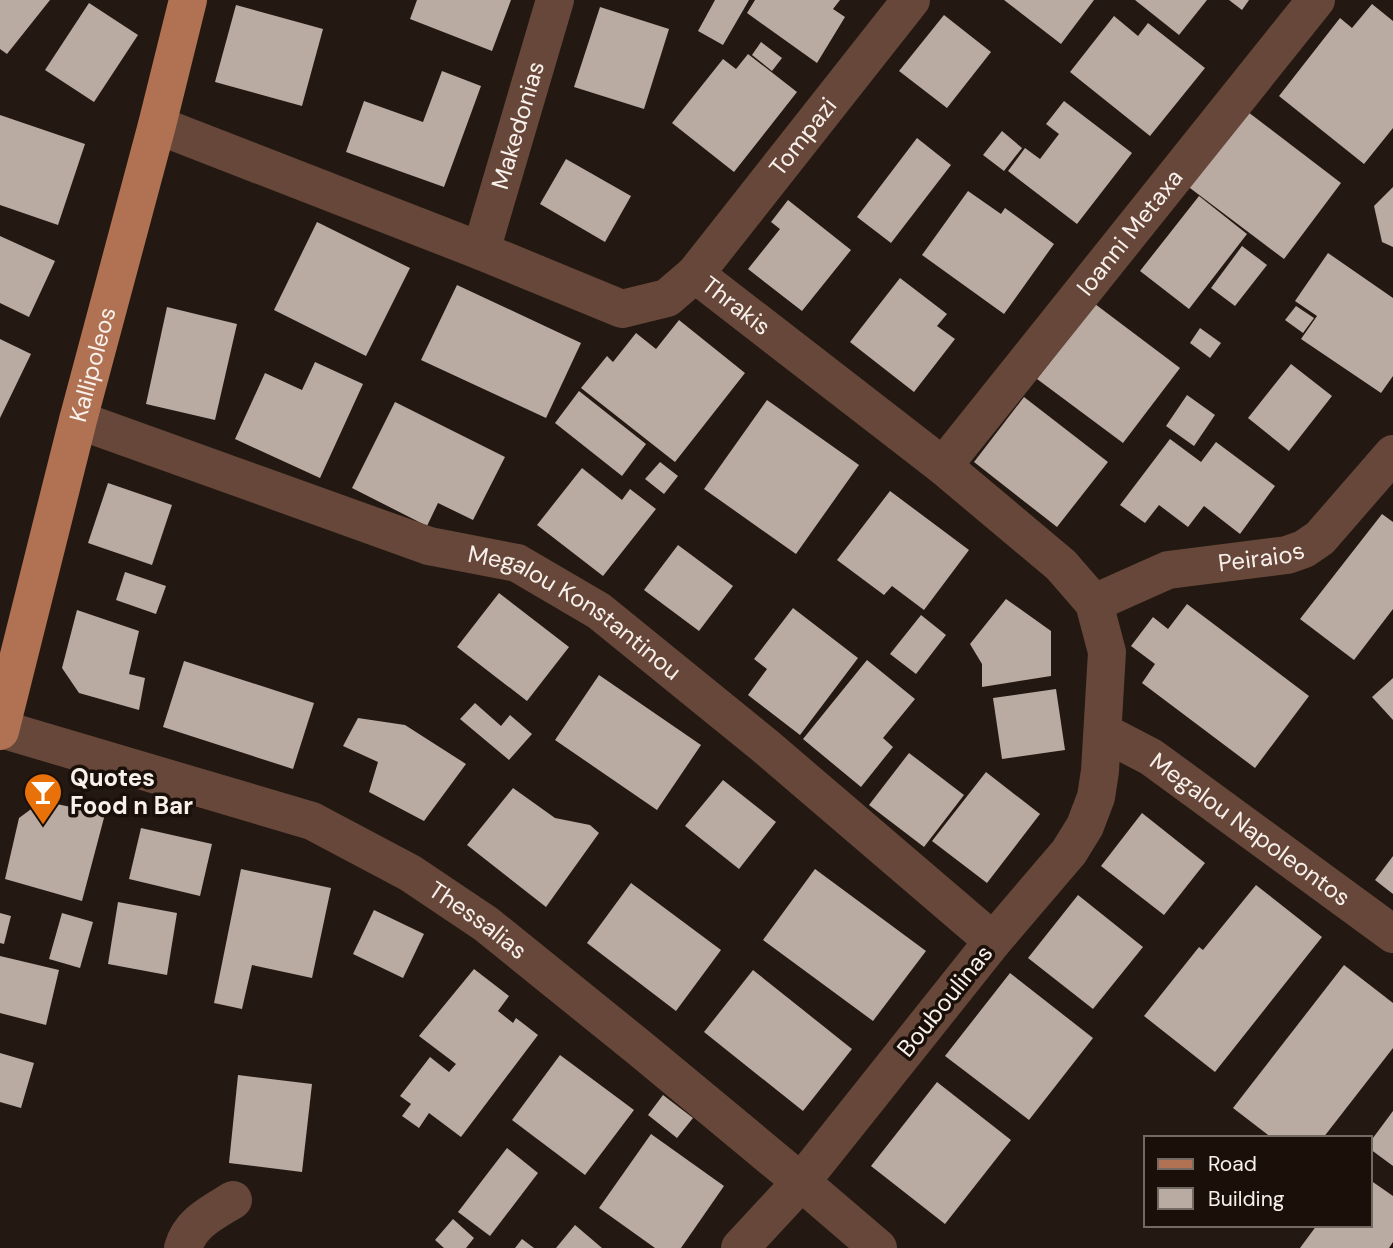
<svg xmlns="http://www.w3.org/2000/svg" width="1393" height="1248" font-family="'DM Sans',sans-serif">
	<rect width="100%" height="100%" fill="#231912"/>
	<!-- building -->
	<g fill="#b9aaa2">
		<path d="M0,0H50L7,54L0,49Z"/>
		<path d="M417,0H511L492,51L410,19Z"/>
		<path d="M715,0H749L723,45L698,31Z"/>
		<path d="M755,0H840L833,9L845,17L817,63L747,13Z"/>
		<path d="M1004,0H1094L1061,44Z"/>
		<path d="M1135,0H1207L1179,35Z"/>
		<path d="M1229,0H1249L1242,10Z"/>
		<path d="M89,3L138,35L94,102L45,70Z"/>
		<path d="M1372,4L1393,21V128L1364,164L1279,96L1340,18L1352,28Z"/>
		<path d="M236,5L323,29L302,106L215,82Z"/>
		<path d="M600,7L669,29L644,109L574,87Z"/>
		<path d="M944,15L991,52L947,108L899,71Z"/>
		<path d="M1114,16L1138,36L1148,23L1205,68L1150,136L1070,72Z"/>
		<path d="M761,42L782,58L772,71L752,55Z"/>
		<path d="M748,54L797,92L734,172L672,123L723,59L736,69Z"/>
		<path d="M442,71L481,86L444,187L346,152L364,101L423,122Z"/>
		<path d="M1064,101L1132,153L1077,224L1008,171L1025,148L1040,159L1059,134L1046,124Z"/>
		<path d="M1244,109L1341,183L1284,259L1186,185Z"/>
		<path d="M0,115L85,144L58,225L0,205Z"/>
		<path d="M1002,131L1022,148L1004,171L983,155Z"/>
		<path d="M917,138L951,165L891,243L857,217Z"/>
		<path d="M566,159L631,196L605,242L540,204Z"/>
		<path d="M1393,187V247L1382,242L1374,206Z"/>
		<path d="M968,191L1001,214L1005,208L1054,244L1004,314L922,255Z"/>
		<path d="M1199,196L1247,234L1189,309L1140,271Z"/>
		<path d="M788,200L851,250L802,311L748,269L780,229L771,222Z"/>
		<path d="M317,222L410,268L366,356L274,310Z"/>
		<path d="M0,236L55,261L29,317L0,303Z"/>
		<path d="M1242,246L1267,265L1235,306L1211,288Z"/>
		<path d="M1328,253L1393,298V376L1381,393L1301,339L1317,316L1295,301Z"/>
		<path d="M900,278L947,314L937,326L955,339L914,392L850,342Z"/>
		<path d="M457,285L581,343L546,418L421,360Z"/>
		<path d="M1095,304L1180,368L1123,443L1037,379Z"/>
		<path d="M1296,306L1314,318L1303,333L1285,320Z"/>
		<path d="M167,307L237,324L215,420L146,404Z"/>
		<path d="M679,320L745,373L675,462L581,388L607,356L613,362L636,333L656,349Z"/>
		<path d="M1200,328L1221,343L1210,358L1190,343Z"/>
		<path d="M0,339L31,354L0,418Z"/>
		<path d="M315,362L363,384L320,478L235,439L265,373L302,390Z"/>
		<path d="M1291,364L1332,396L1289,451L1248,418Z"/>
		<path d="M579,391L646,444L622,476L555,423Z"/>
		<path d="M1187,395L1215,415L1194,446L1166,426Z"/>
		<path d="M1024,397L1108,462L1057,527L974,462Z"/>
		<path d="M767,400L859,465L796,554L704,489Z"/>
		<path d="M395,402L505,457L473,520L438,503L427,526L352,488Z"/>
		<path d="M1170,439L1201,462L1216,442L1275,486L1240,534L1204,506L1188,527L1159,505L1145,523L1120,505Z"/>
		<path d="M660,462L678,476L664,494L645,479Z"/>
		<path d="M582,468L622,500L630,489L656,509L603,576L537,525Z"/>
		<path d="M108,483L172,505L152,565L88,543Z"/>
		<path d="M890,491L969,550L924,610L892,586L884,595L837,560Z"/>
		<path d="M1382,514L1393,522V609L1354,660L1300,619Z"/>
		<path d="M678,545L733,586L699,631L644,590Z"/>
		<path d="M125,572L166,586L156,614L116,600Z"/>
		<path d="M499,593L569,647L527,701L457,647Z"/>
		<path d="M1006,599L1051,631V676L982,687V664L970,644Z"/>
		<path d="M1187,604L1309,696L1255,768L1142,683L1155,664L1131,646L1153,617L1168,629Z"/>
		<path d="M793,608L858,658L800,735L748,695L767,669L754,659Z"/>
		<path d="M77,610L139,631L129,674L145,678L139,710L79,693L62,668Z"/>
		<path d="M921,615L946,635L916,674L890,654Z"/>
		<path d="M867,660L915,699L883,738L893,747L861,787L803,739Z"/>
		<path d="M184,661L314,703L293,769L163,727Z"/>
		<path d="M599,675L701,745L657,810L555,740Z"/>
		<path d="M1393,678V720L1372,697Z"/>
		<path d="M1056,689L1065,750L1002,759L993,698Z"/>
		<path d="M475,703L501,726L510,715L532,734L509,760L460,719Z"/>
		<path d="M358,718L405,725L466,764L424,821L369,792L378,762L343,746Z"/>
		<path d="M909,753L964,795L924,847L869,805Z"/>
		<path d="M986,772L1040,814L987,883L932,841Z"/>
		<path d="M723,780L776,822L739,869L685,826Z"/>
		<path d="M513,788L555,818L590,825L599,833L546,907L467,845Z"/>
		<path d="M42,801L105,814L82,901L5,879L19,818Z"/>
		<path d="M1142,813L1205,863L1164,915L1101,866Z"/>
		<path d="M141,828L212,844L200,896L129,879Z"/>
		<path d="M1393,856V894L1375,880Z"/>
		<path d="M241,869L331,888L312,978L252,965L242,1009L214,1003Z"/>
		<path d="M815,869L926,951L873,1021L763,940Z"/>
		<path d="M631,883L721,950L676,1011L587,943Z"/>
		<path d="M1256,885L1322,937L1215,1072L1144,1016L1199,947L1203,950Z"/>
		<path d="M1078,895L1143,947L1093,1009L1028,958Z"/>
		<path d="M118,902L177,913L167,975L108,964Z"/>
		<path d="M374,910L424,934L403,978L353,954Z"/>
		<path d="M0,913L11,916L4,944L0,943Z"/>
		<path d="M62,913L93,922L80,968L49,959Z"/>
		<path d="M0,956L59,970L46,1025L0,1013Z"/>
		<path d="M1344,965L1393,1003V1048L1323,1138H1272L1233,1108Z"/>
		<path d="M474,969L509,996L498,1011L513,1023L516,1018L538,1035L461,1137L429,1113L419,1128L402,1116L411,1104L400,1096L430,1057L449,1072L456,1064L419,1036Z"/>
		<path d="M753,970L852,1049L803,1111L704,1032Z"/>
		<path d="M1010,973L1093,1038L1029,1120L945,1056Z"/>
		<path d="M0,1053L34,1063L21,1108L0,1102Z"/>
		<path d="M560,1055L634,1110L585,1175L512,1120Z"/>
		<path d="M238,1075L312,1084L302,1172L229,1163Z"/>
		<path d="M937,1082L1011,1140L945,1224L871,1166Z"/>
		<path d="M663,1095L693,1118L677,1138L648,1115Z"/>
		<path d="M1393,1111V1166L1370,1149V1142Z"/>
		<path d="M651,1134L724,1186L681,1248H655L599,1208Z"/>
		<path d="M507,1148L538,1173L490,1236L458,1212Z"/>
		<path d="M1370,1180L1393,1196V1242L1389,1248H1300L1317,1225H1370Z"/>
		<path d="M453,1219L474,1238L466,1248H444L435,1240Z"/>
		<path d="M575,1225L602,1248H556Z"/>
		<path d="M522,1239L534,1248H515Z"/>
	</g>
	<g fill="none" stroke-linecap="round" stroke-linejoin="round">
		<!-- minor -->
		<g stroke="#664739" stroke-width="38">
			<path id="s1" d="M157,125L481,251L622,309L667,298L695,274L911,0"/>
			<path id="s2" d="M481,251L555,0"/>
			<path id="s3" d="M695,274L943,466L1061,565L1094,603L1107,652L1100,771L1096,797L1085,826L1069,852L993,941L801,1182L740,1248"/>
			<path id="s4" d="M78,420L429,546L517,563L599,611L764,745L993,941"/>
			<path id="s5" d="M943,466L1316,0"/>
			<path id="s6" d="M1094,603L1168,570L1287,555L1304,549L1320,538L1393,454"/>
			<path id="s7" d="M1,729L312,821L410,873L486,924L642,1050L801,1182L878,1248"/>
			<path id="s8" d="M1103,732L1151,757L1393,934"/>
			<path d="M183,1248C190,1223 212,1213 233,1200"/>
		</g>
		<!-- major -->
		<path stroke="#b07253" stroke-width="38" id="s9" d="M0,731L78,420L157,125L188,0"/>
	</g>
	<!-- icons -->
	<defs>
		<symbol id="bar-pin" viewBox="-11 -11 22 30"><path d="M0 17L-7.5 6A9.5 9.5 0 1 1 7.5 6Z" fill="#e8710a" stroke="#1a1009"/><path d="M-6-5H6L.8 .8V4.5H3.5V6h-7V4.5H-.8V.8Z" fill="#fff"/></symbol>
	</defs>
	<g fill-rule="evenodd">
		<use href="#bar-pin" x="21" y="770" width="44" height="60"/>
	</g>
	<g text-anchor="middle" stroke-width="7" stroke-linejoin="round" paint-order="stroke">
		<!-- street labels -->
		<g font-size="24" fill="#f8f0eb" stroke="#1a1009">
			<text dy="8" stroke="none"><textPath href="#s2" startOffset="131">Makedonias</textPath></text>
			<text dy="8" stroke="none"><textPath href="#s1" startOffset="758">Tompazi</textPath></text>
			<text dy="8" stroke="none"><textPath href="#s5" startOffset="299">Ioanni Metaxa</textPath></text>
			<text dy="8" stroke="none"><textPath href="#s3" startOffset="52">Thrakis</textPath></text>
			<text dy="8" stroke="none"><textPath href="#s9" startOffset="378">Kallipoleos</textPath></text>
			<text dy="8" stroke="none"><textPath href="#s6" startOffset="175">Peiraios</textPath></text>
			<text dy="8" stroke="none"><textPath href="#s4" startOffset="536">Megalou Konstantinou</textPath></text>
			<text dy="8" stroke="none"><textPath href="#s8" startOffset="177">Megalou Napoleontos</textPath></text>
			<text dy="8" stroke="none"><textPath href="#s7" startOffset="518">Thessalias</textPath></text>
			<text transform="translate(945 1001) rotate(-51)" y="8">Bouboulinas</text>
		</g>
		<!-- poi labels -->
		<g font-size="24" font-weight="bold" fill="#f8f0eb" stroke="#1a1009" text-anchor="start">
			<text x="70" y="786">Quotes<tspan x="70" dy="28">Food n Bar</tspan></text>
		</g>
	</g>
	<!-- legend -->
	<rect x="1144" y="1136" width="228" height="91" fill="#1a1009" stroke="#736a63" stroke-width="2"/>
	<rect x="1158" y="1159" width="35" height="10" fill="#b07253" stroke="#736a63" stroke-width="2"/>
	<text x="1208" y="1171" font-size="21" fill="#f8f0eb">Road</text>
	<rect x="1158" y="1188" width="35" height="21" fill="#b9aaa2" stroke="#736a63" stroke-width="2"/>
	<text x="1208" y="1206" font-size="21" fill="#f8f0eb">Building</text>
</svg>
